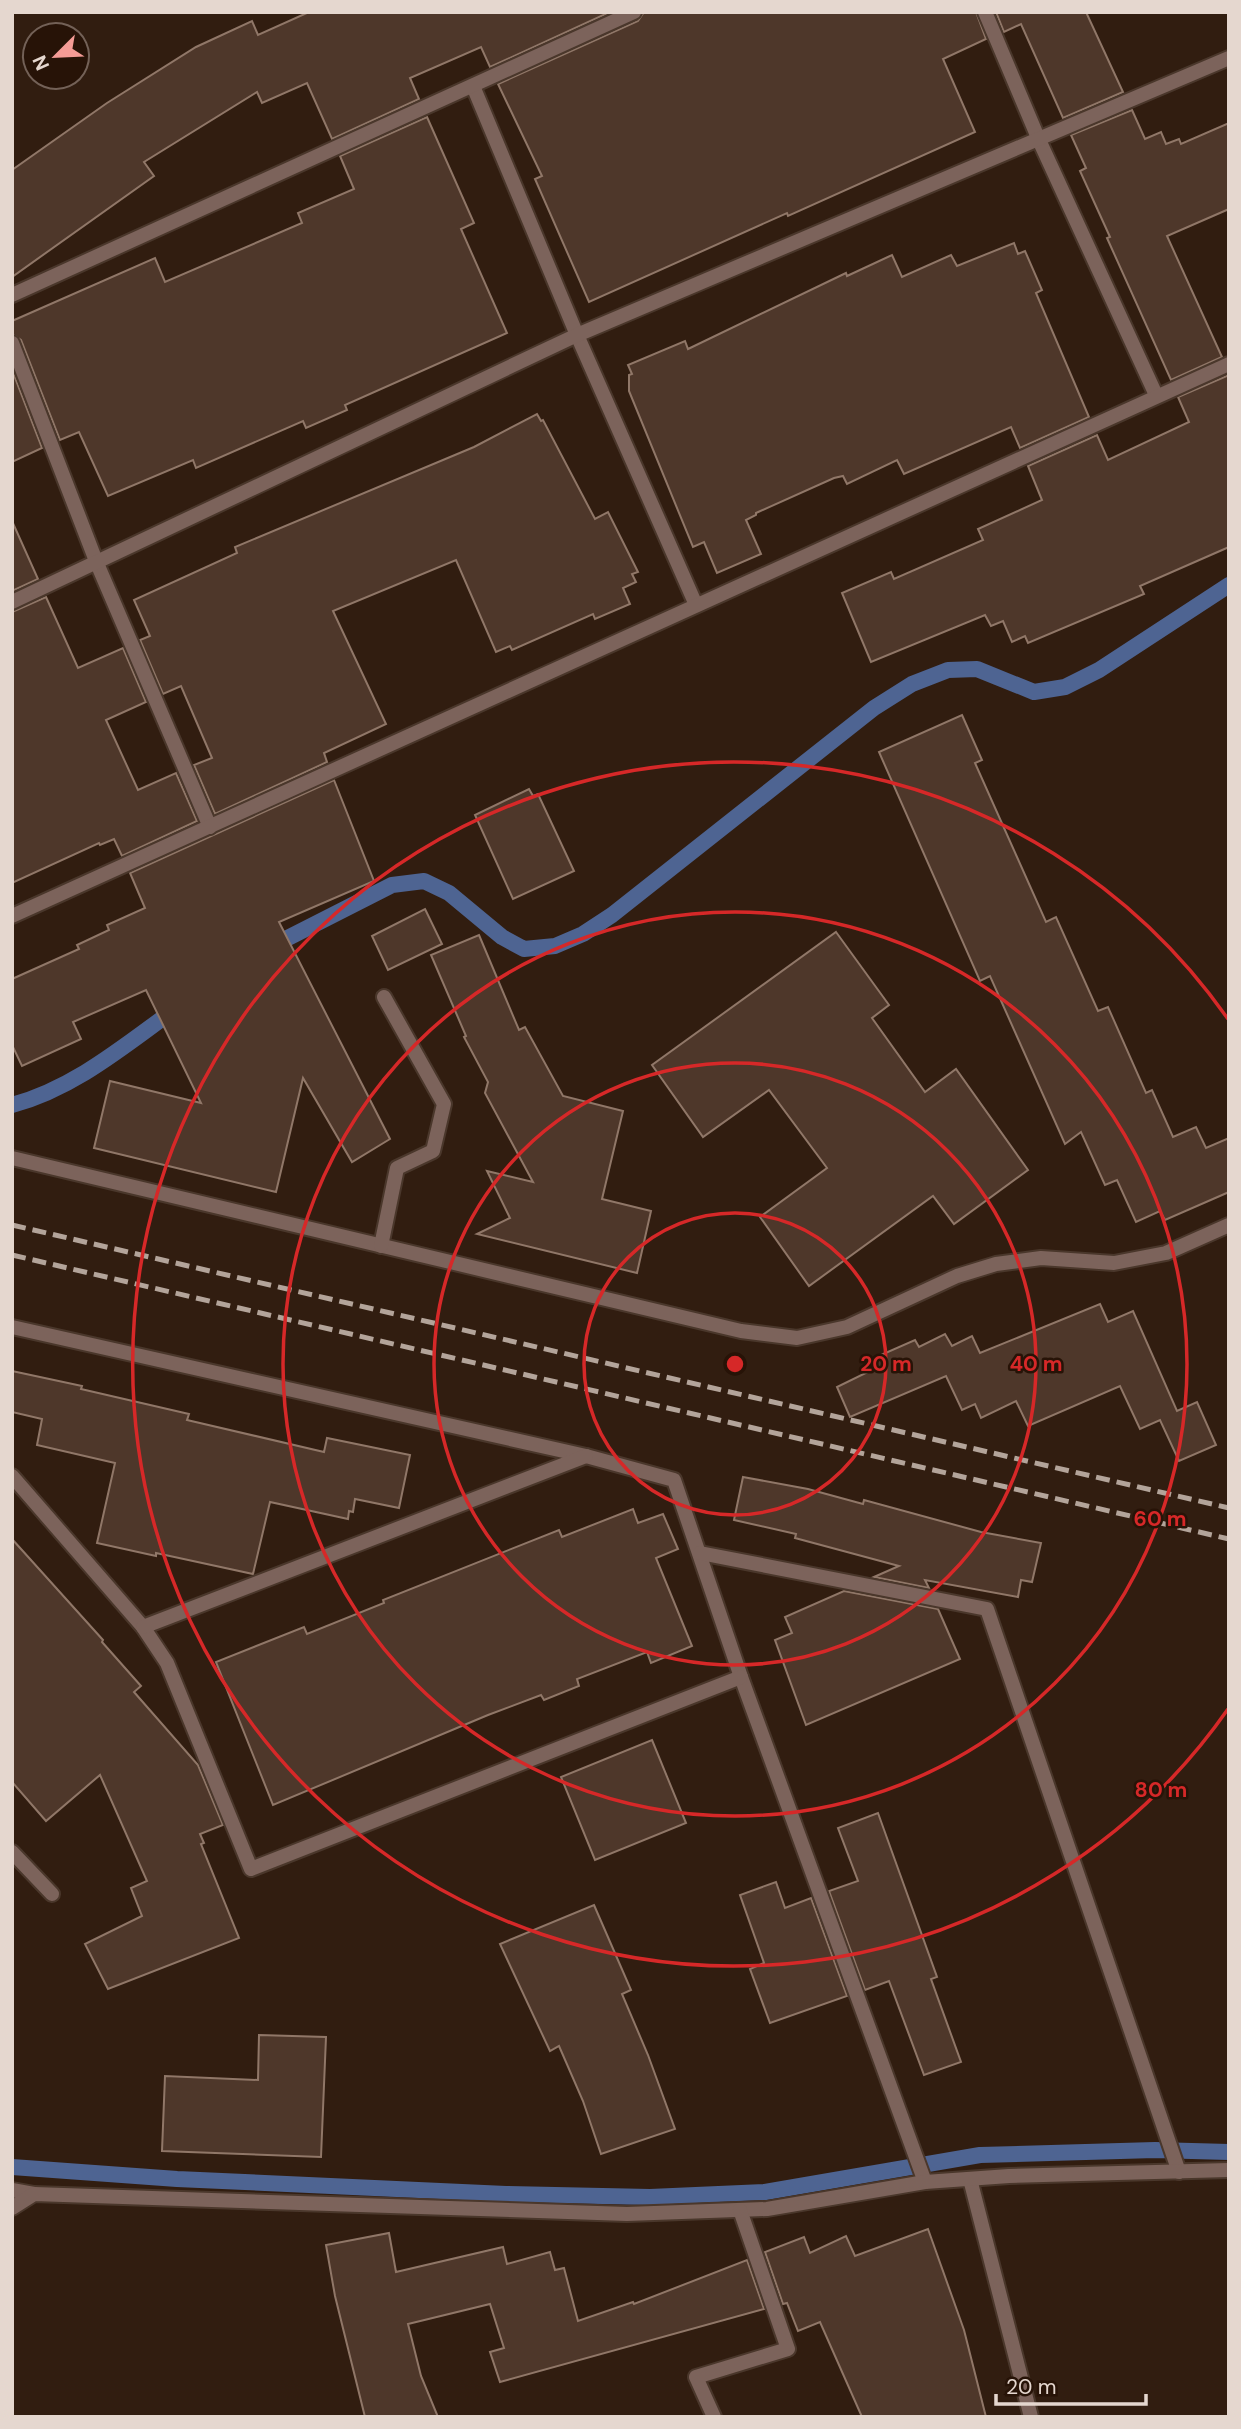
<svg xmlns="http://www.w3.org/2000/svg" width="1241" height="2429" font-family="'DM Sans',sans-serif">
	<rect width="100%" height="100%" fill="#311d10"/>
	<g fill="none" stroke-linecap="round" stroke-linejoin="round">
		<!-- stream -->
		<g stroke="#4e6492" stroke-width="16">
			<path d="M270,947L392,885L424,881L449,893L502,937L524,949L555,946L583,934L612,915L874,708L912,684L948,670L977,669L1034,692L1065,687L1099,670L1229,585"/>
			<path d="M12,1105C75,1088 125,1045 178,1007"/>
			<path d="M12,2167L177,2179L506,2194L650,2197L765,2192L980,2155L1155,2150L1229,2152"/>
		</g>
	</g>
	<!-- building -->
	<g fill="#4e372a" stroke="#907768" stroke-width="2">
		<path d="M309,12H610L490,67L481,47L410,78L419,99L332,139L307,83L262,103L257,92L144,162L154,176L12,277V170L107,103L196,47L252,21L258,35Z"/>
		<path d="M644,12H976L986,39L943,59L975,132L788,216L787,213L589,302L535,179L542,176L498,84L638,21Z"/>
		<path d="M996,12H1086L1123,92L1063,118L1021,24L1004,32Z"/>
		<path d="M1132,110L1145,139L1161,132L1166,144L1179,139L1181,144L1229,123V209L1167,236L1222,357L1171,380L1107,238L1110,237L1080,171L1086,168L1071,135Z"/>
		<path d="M427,117L474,223L461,229L507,333L345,405L347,410L306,428L303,421L196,468L193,460L108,496L79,432L60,440L21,340L12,334V321L155,258L165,282L302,223L298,213L354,189L340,156Z"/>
		<path d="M1014,243L1018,254L1025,251L1042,290L1036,293L1089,417L1020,448L1011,427L904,474L897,460L847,484L843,476L834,478L756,513V515L746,520L761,554L717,573L704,542L693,547L629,391V375L632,374L628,365L685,341L688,349L846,273L847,276L892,255L902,277L951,255L957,266Z"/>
		<path d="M12,370L42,448L12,462Z"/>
		<path d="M1229,375V547L1140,586L1144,594L1028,643L1025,636L1012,642L1003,621L991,626L985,615L871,662L842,593L891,572L894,579L983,540L978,529L1042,500L1028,466L1097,435L1108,460L1189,422L1178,397Z"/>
		<path d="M537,414L541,421L543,420L595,519L608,512L638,572L632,574L636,582L623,588L630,604L595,619L593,614L512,650L510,646L496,652L456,560L333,611L386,724L324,753L327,762L215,814L194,765L212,758L181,686L163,694L140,640L150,636L134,600L237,553L235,547L474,447Z"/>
		<path d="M12,521L38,579L12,591Z"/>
		<path d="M46,597L78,668L123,648L146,702L106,720L138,790L176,773L197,821L122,856L114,839L100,845L99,843L12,883V612Z"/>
		<path d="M962,715L982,760L975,763L1046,922L1056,917L1098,1011L1108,1007L1146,1093L1152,1090L1173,1137L1196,1127L1206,1148L1229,1138V1192L1165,1220L1160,1211L1136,1222L1117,1180L1105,1185L1081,1132L1065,1144L990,976L980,981L879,752Z"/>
		<path d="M334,780L374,881L279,922L390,1139L352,1162L303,1078L276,1192L94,1148L110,1081L201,1103L146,990L73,1022L81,1039L22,1066L12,1045V979L79,949L77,945L109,930L107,925L145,908L130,873Z"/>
		<path d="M529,789L533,796L538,794L574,871L513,899L475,815Z"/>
		<path d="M425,909L442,944L388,970L372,936Z"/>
		<path d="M836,932L889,1005L872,1018L925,1092L956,1069L1028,1170L954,1224L933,1196L809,1286L760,1217L827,1168L769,1090L703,1137L652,1065Z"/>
		<path d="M479,935L519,1030L525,1027L563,1096L623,1111L602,1199L651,1211L637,1273L477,1234L510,1218L487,1171L533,1182L485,1093L488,1082L464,1037L466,1036L431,955Z"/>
		<path d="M1100,1304L1108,1322L1133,1311L1177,1411L1197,1402L1216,1445L1179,1461L1160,1420L1140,1429L1120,1386L1028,1426L1016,1401L981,1418L975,1404L962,1410L946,1376L850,1417L837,1387L878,1367L874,1358L915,1340L919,1347L945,1334L952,1346L972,1336L980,1353Z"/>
		<path d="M12,1371L82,1386L81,1389L189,1414L187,1420L324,1452L327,1438L410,1455L399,1508L355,1499L353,1512L349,1511L348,1519L270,1502L253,1574L156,1553V1556L97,1543L115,1463L37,1445L42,1419L12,1412Z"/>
		<path d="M743,1477L808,1489L863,1504L864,1500L981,1532L1041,1543L1032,1582L1021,1580L1018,1597L925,1580L929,1588L874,1577L899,1566L795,1538L796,1534L734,1520Z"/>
		<path d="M633,1509L638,1523L663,1514L678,1549L656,1558L692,1646L651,1663L647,1652L577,1679L579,1686L544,1700L541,1695L488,1715L273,1805L216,1662L304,1627L307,1634L384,1603L383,1600L559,1530L562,1537Z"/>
		<path d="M12,1539L103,1640L102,1642L141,1686L134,1692L198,1765L223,1825L200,1834L204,1843L201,1844L239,1938L108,1989L85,1944L142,1916L131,1888L147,1881L100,1775L46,1821L12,1782Z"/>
		<path d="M844,1591L938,1609L960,1659L806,1725L775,1640L792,1633L785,1617Z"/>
		<path d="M652,1740L686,1823L595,1860L561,1777Z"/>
		<path d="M878,1813L937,1977L931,1979L961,2062L924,2075L889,1981L865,1990L829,1891L858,1881L838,1828Z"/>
		<path d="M776,1882L785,1908L811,1898L847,1996L770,2023L750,1969L764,1963L740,1895Z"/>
		<path d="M594,1905L631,1990L622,1994L648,2055L675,2129L601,2154L583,2101L559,2046L550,2051L500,1944Z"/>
		<path d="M259,2035L326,2037L321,2157L162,2151L165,2076L258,2080Z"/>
		<path d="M928,2229L964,2330L986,2417H862L820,2322L798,2331L787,2303L783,2304L765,2252L804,2237L810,2253L846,2236L855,2256Z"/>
		<path d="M389,2233L396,2272L503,2247L507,2264L550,2252L555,2270L564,2268L578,2321L633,2302L634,2304L747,2260L764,2309L500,2382L490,2352L504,2348L490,2304L408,2324L421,2376L438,2417H365L335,2296L326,2245Z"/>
	</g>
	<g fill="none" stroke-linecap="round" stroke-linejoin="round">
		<defs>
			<g id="street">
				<path d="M985,12L1039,140L1156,395"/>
				<path d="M473,86L577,335L696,605"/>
				<path d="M12,295L634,12"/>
				<path d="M12,343L96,561L210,827"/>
				<path d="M12,602L577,335L1229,58"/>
				<path d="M12,916L1229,364"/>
				<path d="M12,1158L741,1331L797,1338L847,1327L957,1276L996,1264L1041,1258L1114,1263L1166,1253L1229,1225"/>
				<path d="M381,1246L397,1168L433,1151L444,1104L384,997"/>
				<path d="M12,1327L586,1456L674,1480L741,1677L925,2182"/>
				<path d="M12,1476L143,1627L167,1663L251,1869L741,1677"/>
				<path d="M700,1553L987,1609L1179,2172"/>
				<path d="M143,1627L586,1456"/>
				<path d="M12,1852L52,1894"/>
				<path d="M970,2179L1031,2417"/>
				<path d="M12,2190L34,2194"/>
				<path d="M12,2208L34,2194L627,2214L767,2209L925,2182L1009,2176L1229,2170"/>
				<path d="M714,2417L696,2377L788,2349L740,2210"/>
			</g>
		</defs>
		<!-- street casing -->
		<use href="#street" stroke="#4a372b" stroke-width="18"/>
		<!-- street -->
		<use href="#street" stroke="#7c635b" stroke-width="14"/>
		<!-- rail -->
		<g stroke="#b3a49a" stroke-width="5" stroke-dasharray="14 7" stroke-linecap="butt">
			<path d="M12,1225L1229,1508"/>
			<path d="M12,1255L1229,1539"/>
		</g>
	</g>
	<!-- distance rings -->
	<g fill="none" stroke="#d62828" stroke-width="3.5">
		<circle cx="735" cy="1364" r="151"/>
		<circle cx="735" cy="1364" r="301"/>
		<circle cx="735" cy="1364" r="452"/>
		<path d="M1228 1709A602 602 0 1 1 1228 1019"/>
	</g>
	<circle cx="735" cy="1364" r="10" fill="#d62828" stroke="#271307" stroke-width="3.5"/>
	<g font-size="21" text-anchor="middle" font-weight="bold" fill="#d62828" stroke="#271307" stroke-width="5" stroke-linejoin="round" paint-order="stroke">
		<text x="886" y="1371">20 m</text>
		<text x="1036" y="1371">40 m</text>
		<text x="1160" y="1526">60 m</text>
		<text x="1161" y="1797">80 m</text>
	</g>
	<!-- border -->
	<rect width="1241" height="2429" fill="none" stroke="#e5d7cf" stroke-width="28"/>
	<!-- north arrow -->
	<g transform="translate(56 56) rotate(246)"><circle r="33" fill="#271307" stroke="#736157" stroke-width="2"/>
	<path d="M0-5L12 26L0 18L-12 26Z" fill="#f59c96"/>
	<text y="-10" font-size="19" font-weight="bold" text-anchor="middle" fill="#e5d7cf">N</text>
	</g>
	<!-- scale -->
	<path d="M996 2394v10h150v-10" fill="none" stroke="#e5d7cf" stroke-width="3.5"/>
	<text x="1006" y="2394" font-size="21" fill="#e5d7cf" stroke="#271307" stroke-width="5" paint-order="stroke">20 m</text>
</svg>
